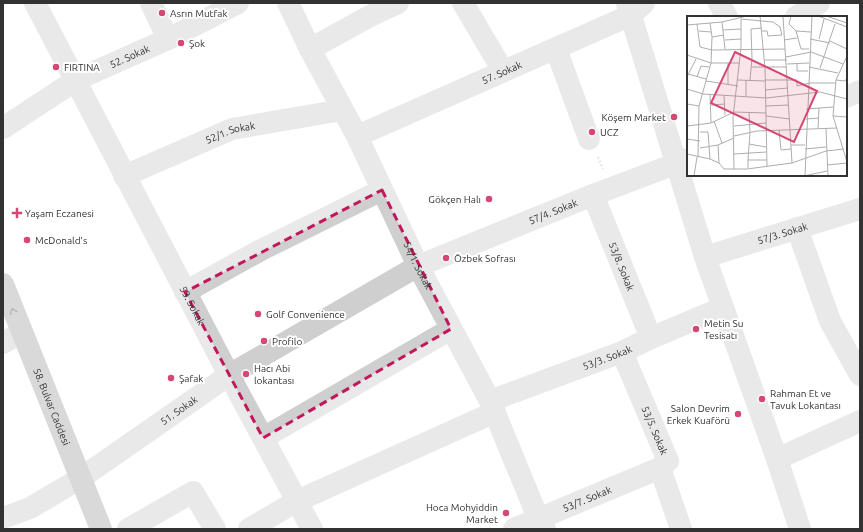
<svg xmlns="http://www.w3.org/2000/svg" width="863" height="532" font-family="Ubuntu,sans-serif">
	<rect width="100%" height="100%" fill="#fff"/>
	<g fill="none" stroke-linecap="round" stroke-linejoin="round">
		<!-- path -->
		<path stroke="#c9c9c9" stroke-width="2.5" stroke-dasharray="2 2" stroke-linecap="butt" d="M598,157L603,169"/>
		<!-- minor -->
		<g stroke="#cfcfcf" stroke-width="22">
			<path id="s1" d="M35,3L229,375L312,529"/>
			<path d="M151,3L168,39"/>
			<path id="s2" d="M288,3L310,49L357,136L418,266L490,401L538,518L545,529"/>
			<path d="M463,3L503,71"/>
			<path d="M627,3L705,257L777,459L800,529"/>
			<path d="M719,3L727,17"/>
			<path d="M796,17L819,3"/>
			<path d="M310,49L370,16L398,3"/>
			<path d="M556,49L589,139"/>
			<path d="M846,97L860,91"/>
			<path id="s3" d="M3,128L76,80L168,39L238,3"/>
			<path id="s4" d="M357,136L631,15L644,3"/>
			<path id="s5" d="M124,176L232,129L342,110"/>
			<path id="s6" d="M593,195L651,338"/>
			<path d="M797,228L830,321L860,375"/>
			<path id="s7" d="M705,257L860,209"/>
			<path d="M185,292L261,250L382,190"/>
			<path d="M3,343L22,332"/>
			<path id="s8" d="M622,352L668,461L660,468L681,529"/>
			<path id="s9" d="M490,401L622,352L651,338L722,308"/>
			<path d="M263,438L451,329"/>
			<path d="M777,459L860,421"/>
			<path id="s10" d="M3,518L30,508L81,478L229,375L418,266L593,195L688,159"/>
			<path d="M128,529L193,492L215,529"/>
			<path d="M249,529L297,501L495,412"/>
			<path id="s11" d="M514,529L660,468"/>
		</g>
		<!-- major -->
		<path stroke="#aaa" stroke-width="22" id="s12" d="M3,284L101,529"/>
	</g>
	<!-- one-way arrows -->
	<defs><path id="oneway-chevron" d="M-2-3.5L2.5 0L-2 3.5" fill="none" stroke-width="1.6" stroke-linecap="round" stroke-linejoin="round"/></defs>
	<use stroke="#626262" href="#oneway-chevron" transform="translate(13 311) rotate(-111)"/>
	<!-- marked area -->
	<path d="M0 0H863V532H0ZM382,190L451,329L263,438L185,292Z" fill="#fff" fill-opacity=".55" fill-rule="evenodd"/>
	<path fill="none" stroke="#c2185b" stroke-width="3" stroke-dasharray="8 5" stroke-linejoin="round" d="M382,190L451,329L263,438L185,292Z"/>
	<!-- markers -->
	<g fill="#d54874" stroke="#fff" stroke-width="1.5">
		<circle cx="162" cy="13" r="4"/>
		<circle cx="181" cy="43" r="4"/>
		<circle cx="56" cy="67" r="4"/>
		<circle cx="674" cy="117" r="4"/>
		<circle cx="592" cy="132" r="4"/>
		<circle cx="489" cy="199" r="4"/>
		<path d="M15 207h4v4h4v4h-4v4h-4v-4h-4v-4h4z"/>
		<circle cx="27" cy="240" r="4"/>
		<circle cx="446" cy="258" r="4"/>
		<circle cx="258" cy="314" r="4"/>
		<circle cx="696" cy="329" r="4"/>
		<circle cx="264" cy="341" r="4"/>
		<circle cx="246" cy="374" r="4"/>
		<circle cx="171" cy="378" r="4"/>
		<circle cx="762" cy="399" r="4"/>
		<circle cx="738" cy="414" r="4"/>
		<circle cx="506" cy="513" r="4"/>
	</g>
	<g text-anchor="middle" stroke-width="4" stroke-linejoin="round" paint-order="stroke">
		<!-- poi labels -->
		<g font-size="10" fill="#323232" stroke="#fff" text-anchor="start">
			<text x="170" y="17">Asrın Mutfak</text>
			<text x="189" y="47">Şok</text>
			<text x="64" y="71">FIRTINA</text>
			<text x="666" y="121" text-anchor="end">Köşem Market</text>
			<text x="600" y="136">UCZ</text>
			<text x="481" y="203" text-anchor="end">Gökçen Halı</text>
			<text x="25" y="217">Yaşam Eczanesi</text>
			<text x="35" y="244">McDonald's</text>
			<text x="454" y="262">Özbek Sofrası</text>
			<text x="266" y="318">Golf Convenience</text>
			<text x="704" y="327">Metin Su<tspan x="704" dy="12">Tesisatı</tspan></text>
			<text x="272" y="345">Profilo</text>
			<text x="254" y="372">Hacı Abi<tspan x="254" dy="12">lokantası</tspan></text>
			<text x="179" y="382">Şafak</text>
			<text x="770" y="397">Rahman Et ve<tspan x="770" dy="12">Tavuk Lokantası</tspan></text>
			<text x="730" y="412" text-anchor="end">Salon Devrim<tspan x="730" dy="12">Erkek Kuaförü</tspan></text>
			<text x="498" y="511" text-anchor="end">Hoca Mohyiddin<tspan x="498" dy="12">Market</tspan></text>
		</g>
		<!-- street labels -->
		<g font-size="10" fill="#323232" stroke="#fff">
			<text dy="4" stroke="none"><textPath href="#s3" startOffset="146">52. Sokak</textPath></text>
			<text dy="4" stroke="none"><textPath href="#s4" startOffset="158">57. Sokak</textPath></text>
			<text dy="4" stroke="none"><textPath href="#s5" startOffset="115">52/1. Sokak</textPath></text>
			<text dy="4" stroke="none"><textPath href="#s10" startOffset="632">57/4. Sokak</textPath></text>
			<text dy="4" stroke="none"><textPath href="#s7" startOffset="81">57/3. Sokak</textPath></text>
			<text dy="4" stroke="none"><textPath href="#s2" startOffset="293">54/1. Sokak</textPath></text>
			<text dy="4" stroke="none"><textPath href="#s6" startOffset="77">53/8. Sokak</textPath></text>
			<text dy="4" stroke="none"><textPath href="#s1" startOffset="341">53. Sokak</textPath></text>
			<text dy="4" stroke="none"><textPath href="#s9" startOffset="125">53/3. Sokak</textPath></text>
			<text dy="4" stroke="none"><textPath href="#s12" startOffset="132">58. Bulvar Caddesi</textPath></text>
			<text dy="4" stroke="none"><textPath href="#s10" startOffset="207">51. Sokak</textPath></text>
			<text dy="4" stroke="none"><textPath href="#s8" startOffset="85">53/5. Sokak</textPath></text>
			<text dy="4" stroke="none"><textPath href="#s11" startOffset="79">53/7. Sokak</textPath></text>
		</g>
	</g>
	<!-- overview -->
	<g transform="translate(687 16)">
		<rect width="160" height="160" fill="#fff"/>
		<path fill="none" stroke="#adadad" stroke-width="1" d="M73,0L78,52L80,150M96,0L105,147M104,0L102,8L109,15L114,33H122M131,0L160,11M139,0L160,7M35,6L38,33M23,7L25,21M10,8L13,31L25,34L98,33M0,9L35,6L60,0M36,14L54,13M12,15L24,16M75,15H80L81,20L95,19M109,15L124,16M123,23L143,27M132,23L137,3M38,24L54,23M97,24L110,22M143,25L160,33M0,39L24,47H53M160,40L149,64L146,100L160,146M99,41L124,36L156,48M78,44H100M100,48L122,47M110,48V55H121M64,51H100M122,51L151,57M133,52L148,8M1,58L19,63M0,61L9,43M10,61L14,50L22,51M51,64L78,65M63,64L65,42L64,13L75,12M78,64H110V70L123,67H148M149,64L158,65L160,62M19,65L51,70M41,68V47M0,73L16,78L79,82L133,76L160,83M78,74L101,72M23,78L24,107M37,79L38,99M59,80V64M0,88L12,90M24,89L38,88M79,90L102,89M119,93L146,91M79,100L103,103M146,100L160,101M119,103L132,102M27,105L35,127M0,110L24,107L47,96L79,97M47,110L79,107M131,112L132,92M139,113L141,160M92,114L94,134L104,133M13,116H21L23,143M47,120L70,115L150,112M0,123L13,125M62,128L79,131M31,129L32,147M104,129H118M13,132L31,129L47,122M118,133L139,131M0,138L23,143L32,147L37,153H60L105,147L139,135L157,133M47,138L79,136M11,141L12,90L24,47L25,21L37,19M61,144L63,116L62,96M140,149L160,147M61,152V144H80M47,153L46,101L54,32V3L86,6L93,11L95,19M7,160L10,141M117,160L140,155M118,160L125,0"/>
		<path fill="#d54874" fill-opacity="0.15" stroke="#d54874" stroke-width="2" d="M48,36L130,75L107,126L24,87Z"/>
		<rect width="160" height="160" fill="none" stroke="#323232" stroke-width="2"/>
	</g>
	<!-- border -->
	<rect width="863" height="532" fill="none" stroke="#323232" stroke-width="8"/>
</svg>
